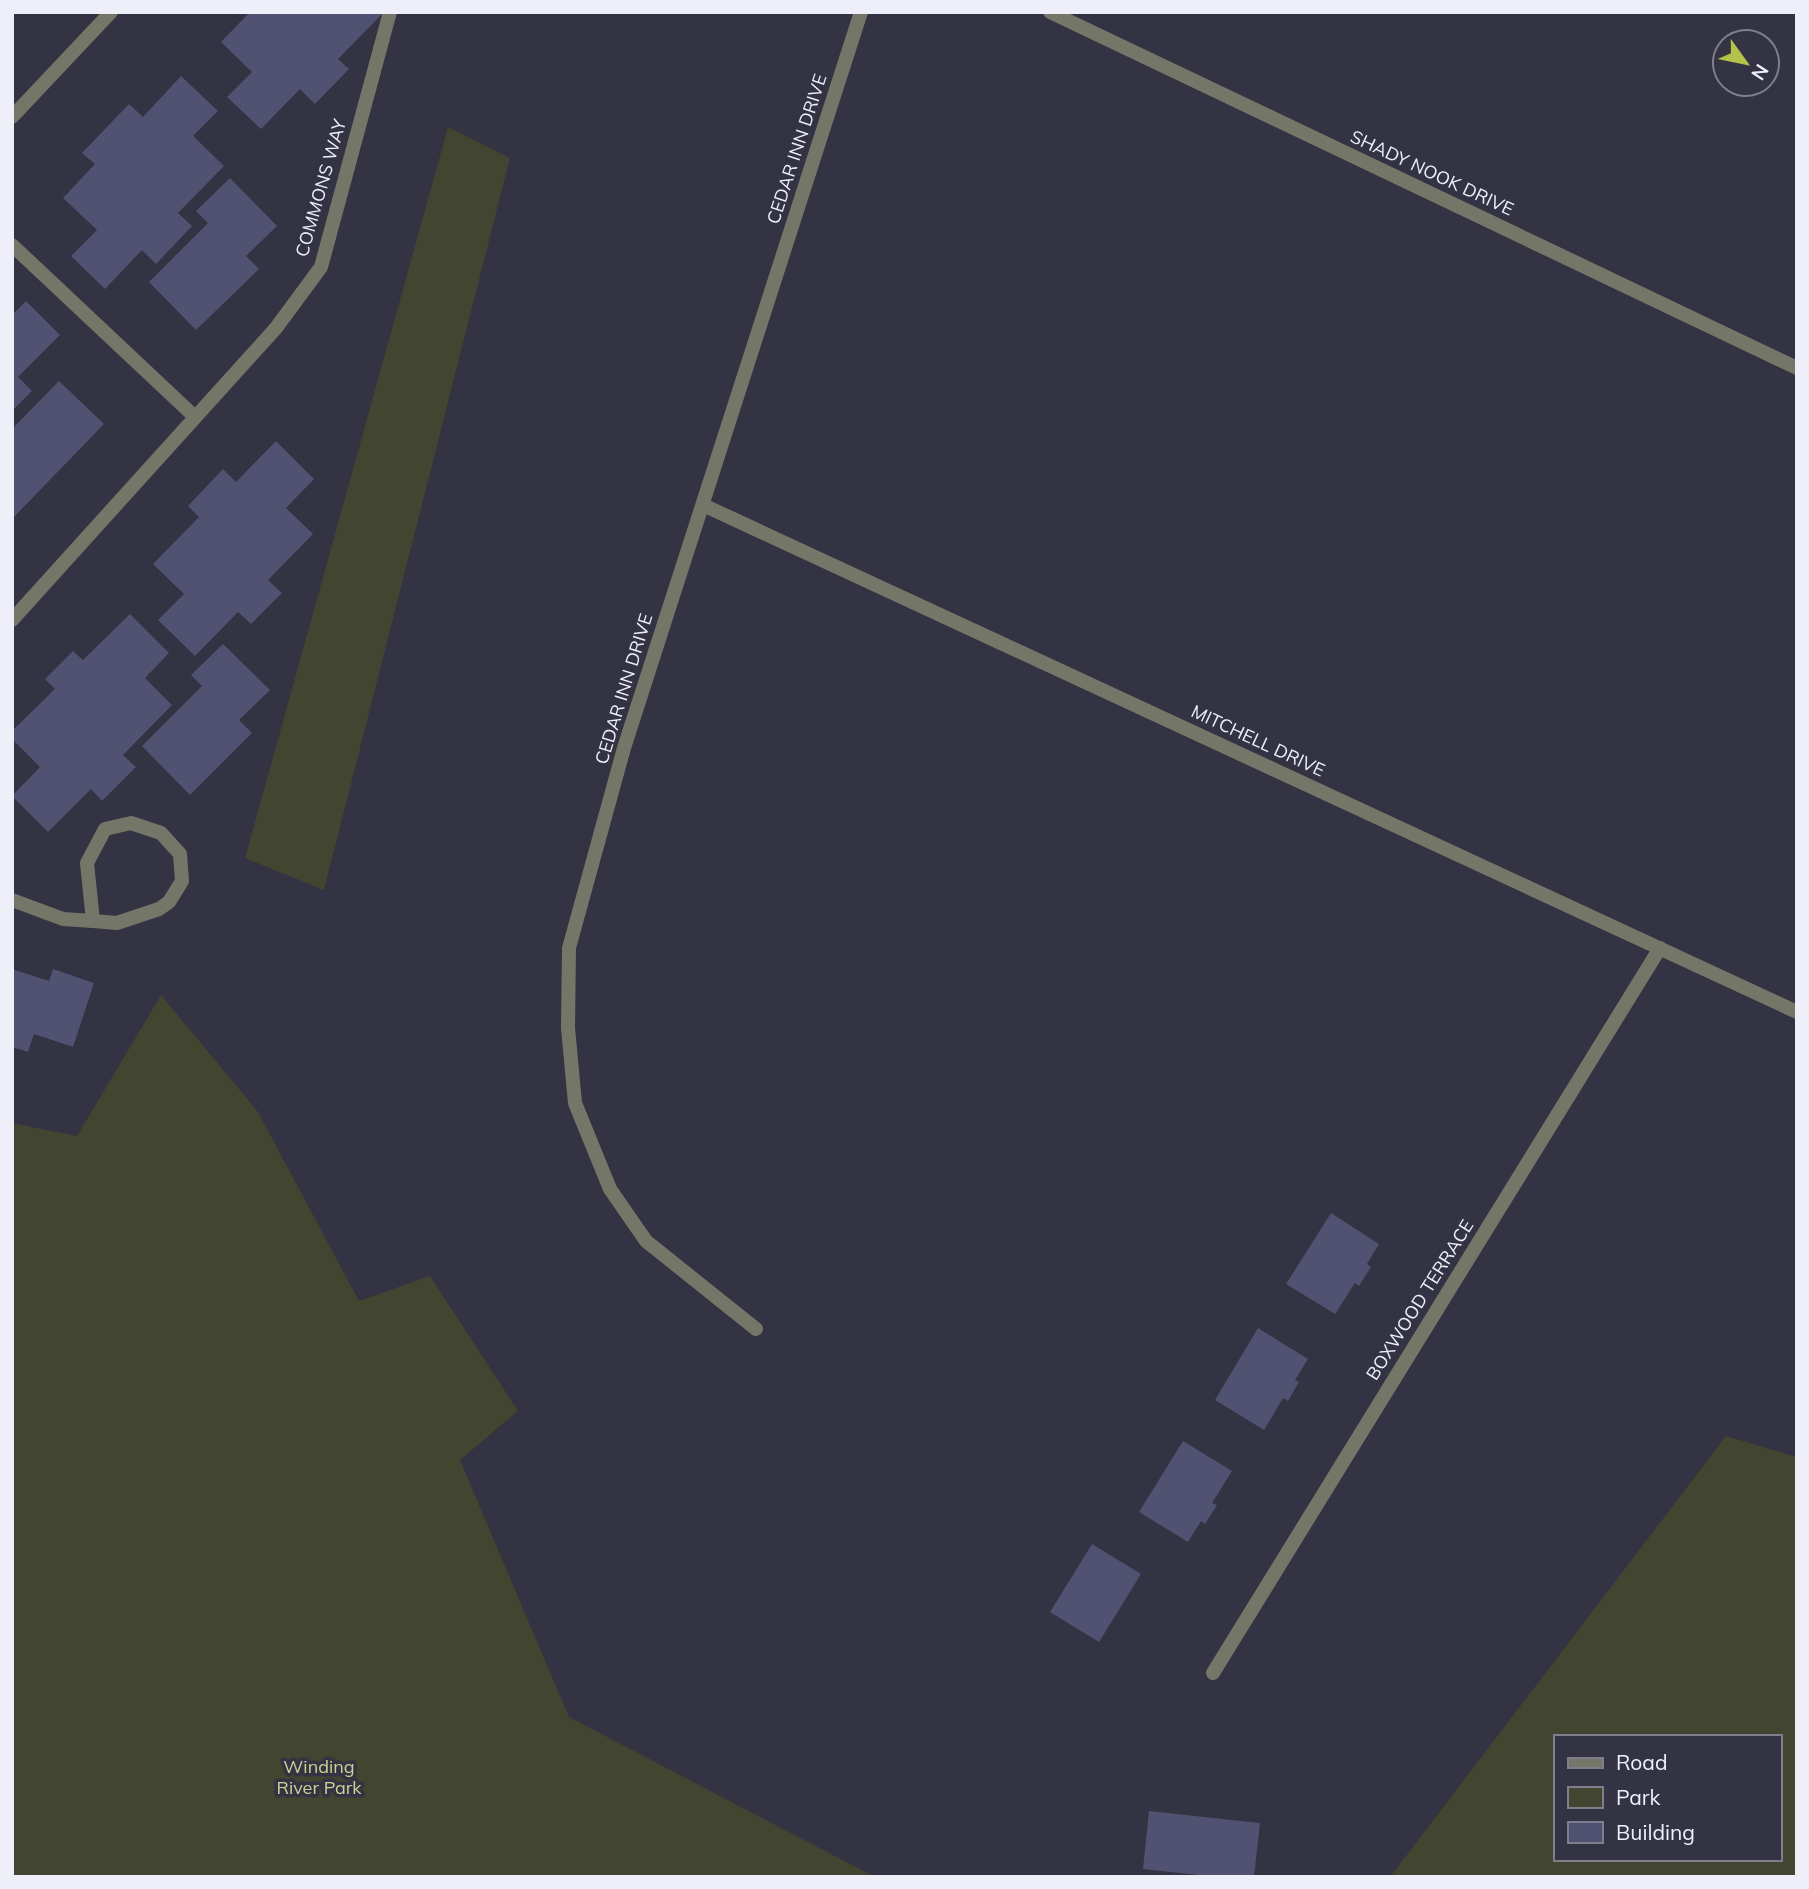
<svg xmlns="http://www.w3.org/2000/svg" width="1809" height="1889" font-family="Mulish,sans-serif">
	<rect width="100%" height="100%" fill="#333343"/>
	<!-- green -->
	<g fill="#424530" fill-rule="evenodd">
		<path d="M448,127L510,158L324,890L245,858Z"/>
		<path d="M161,995L258,1112L359,1301L430,1276L518,1411L460,1460L569,1717L875,1877H12V1123L77,1136Z"/>
		<path d="M1726,1436L1797,1457V1877H1390ZM1555,1737H1779V1859H1555Z"/>
	</g>
	<!-- building -->
	<g fill="#515171">
		<path d="M250,12H384L338,59L349,69L315,104L300,89L261,129L227,97L252,72L221,42Z"/>
		<path d="M181,76L218,111L193,136L224,166L178,213L192,226L156,264L142,250L105,289L71,256L97,230L63,198L95,164L82,153L129,104L143,117Z"/>
		<path d="M230,178L277,226L246,256L259,269L196,330L149,282L208,223L196,211Z"/>
		<path d="M26,301L60,335L18,377L32,391L12,411V315Z"/>
		<path d="M59,381L104,424L12,519V429Z"/>
		<path d="M276,441L314,479L286,508L313,534L268,580L282,593L251,624L238,612L195,656L158,620L184,594L153,564L199,517L188,506L223,469L236,482Z"/>
		<path d="M130,614L169,653L145,678L172,705L123,755L136,767L102,801L91,789L48,832L12,796L40,767L12,739V731L55,689L45,679L73,651L83,660Z"/>
		<path d="M223,644L270,690L239,720L252,733L190,795L142,746L202,686L191,675Z"/>
		<path d="M12,969L49,981L53,969L94,983L73,1047L34,1034L28,1052L12,1047Z"/>
		<path d="M1331,1213L1379,1244L1367,1264L1371,1267L1359,1286L1355,1283L1335,1314L1286,1284Z"/>
		<path d="M1258,1328L1308,1359L1295,1380L1299,1382L1288,1401L1283,1398L1264,1430L1215,1400Z"/>
		<path d="M1183,1441L1232,1471L1212,1503L1217,1505L1205,1524L1201,1521L1188,1542L1139,1512Z"/>
		<path d="M1092,1544L1141,1574L1099,1642L1050,1612Z"/>
		<path d="M1149,1811L1260,1823L1254,1877H1217L1143,1869Z"/>
	</g>
	<g fill="none" stroke-linecap="round" stroke-linejoin="round">
		<!-- street -->
		<g stroke="#747767" stroke-width="14">
			<path d="M1050,12L1797,368"/>
			<path d="M12,117L111,12"/>
			<path d="M12,245L195,417"/>
			<path d="M703,505L1797,1012"/>
			<path d="M12,620L276,328L321,267L390,12"/>
			<path d="M131,823L161,833L180,854L182,881L169,902L159,909L117,923L93,921L87,863L105,829Z"/>
			<path d="M12,900L63,919L93,921"/>
			<path d="M756,1329L646,1241L610,1189L575,1103L568,1028L569,948L624,748L861,12"/>
			<path d="M1213,1673L1660,948"/>
		</g>
	</g>
	<g text-anchor="middle" stroke-width="7" stroke-linejoin="round" paint-order="stroke">
		<!-- street labels -->
		<g font-size="18" fill="#eeeff9" stroke="#333343">
			<text transform="translate(797 149) rotate(-72)" y="6">CEDAR INN DRIVE</text>
			<text transform="translate(1432 173) rotate(25)" y="6">SHADY NOOK DRIVE</text>
			<text transform="translate(321 188) rotate(-74)" y="6">COMMONS WAY</text>
			<text transform="translate(624 689) rotate(-73)" y="6">CEDAR INN DRIVE</text>
			<text transform="translate(1258 741) rotate(25)" y="6">MITCHELL DRIVE</text>
			<text transform="translate(1420 1300) rotate(-58)" y="6">BOXWOOD TERRACE</text>
		</g>
		<!-- park labels -->
		<g font-size="18" fill="#c9d394" stroke="#333343">
			<text x="319" y="1773">Winding<tspan x="319" dy="21">River Park</tspan></text>
		</g>
	</g>
	<!-- border -->
	<rect width="1809" height="1889" fill="none" stroke="#eeeff9" stroke-width="28"/>
	<!-- legend -->
	<rect x="1554" y="1735" width="228" height="126" fill="#333343" stroke="#7e7e8c" stroke-width="2"/>
	<rect x="1568" y="1758" width="35" height="10" fill="#747767" stroke="#7e7e8c" stroke-width="2"/>
	<text x="1616" y="1770" font-size="21" fill="#eeeff9">Road</text>
	<rect x="1568" y="1787" width="35" height="21" fill="#424530" stroke="#7e7e8c" stroke-width="2"/>
	<text x="1616" y="1805" font-size="21" fill="#eeeff9">Park</text>
	<rect x="1568" y="1822" width="35" height="21" fill="#515171" stroke="#7e7e8c" stroke-width="2"/>
	<text x="1616" y="1840" font-size="21" fill="#eeeff9">Building</text>
	<!-- north arrow -->
	<g transform="translate(1746 63) rotate(123)"><circle r="33" fill="#333343" stroke="#7e7e8c" stroke-width="2"/>
	<path d="M0-5L12 26L0 18L-12 26Z" fill="#b4c24a"/>
	<text y="-10" font-size="19" font-weight="bold" text-anchor="middle" fill="#eeeff9">N</text>
	</g>
</svg>
